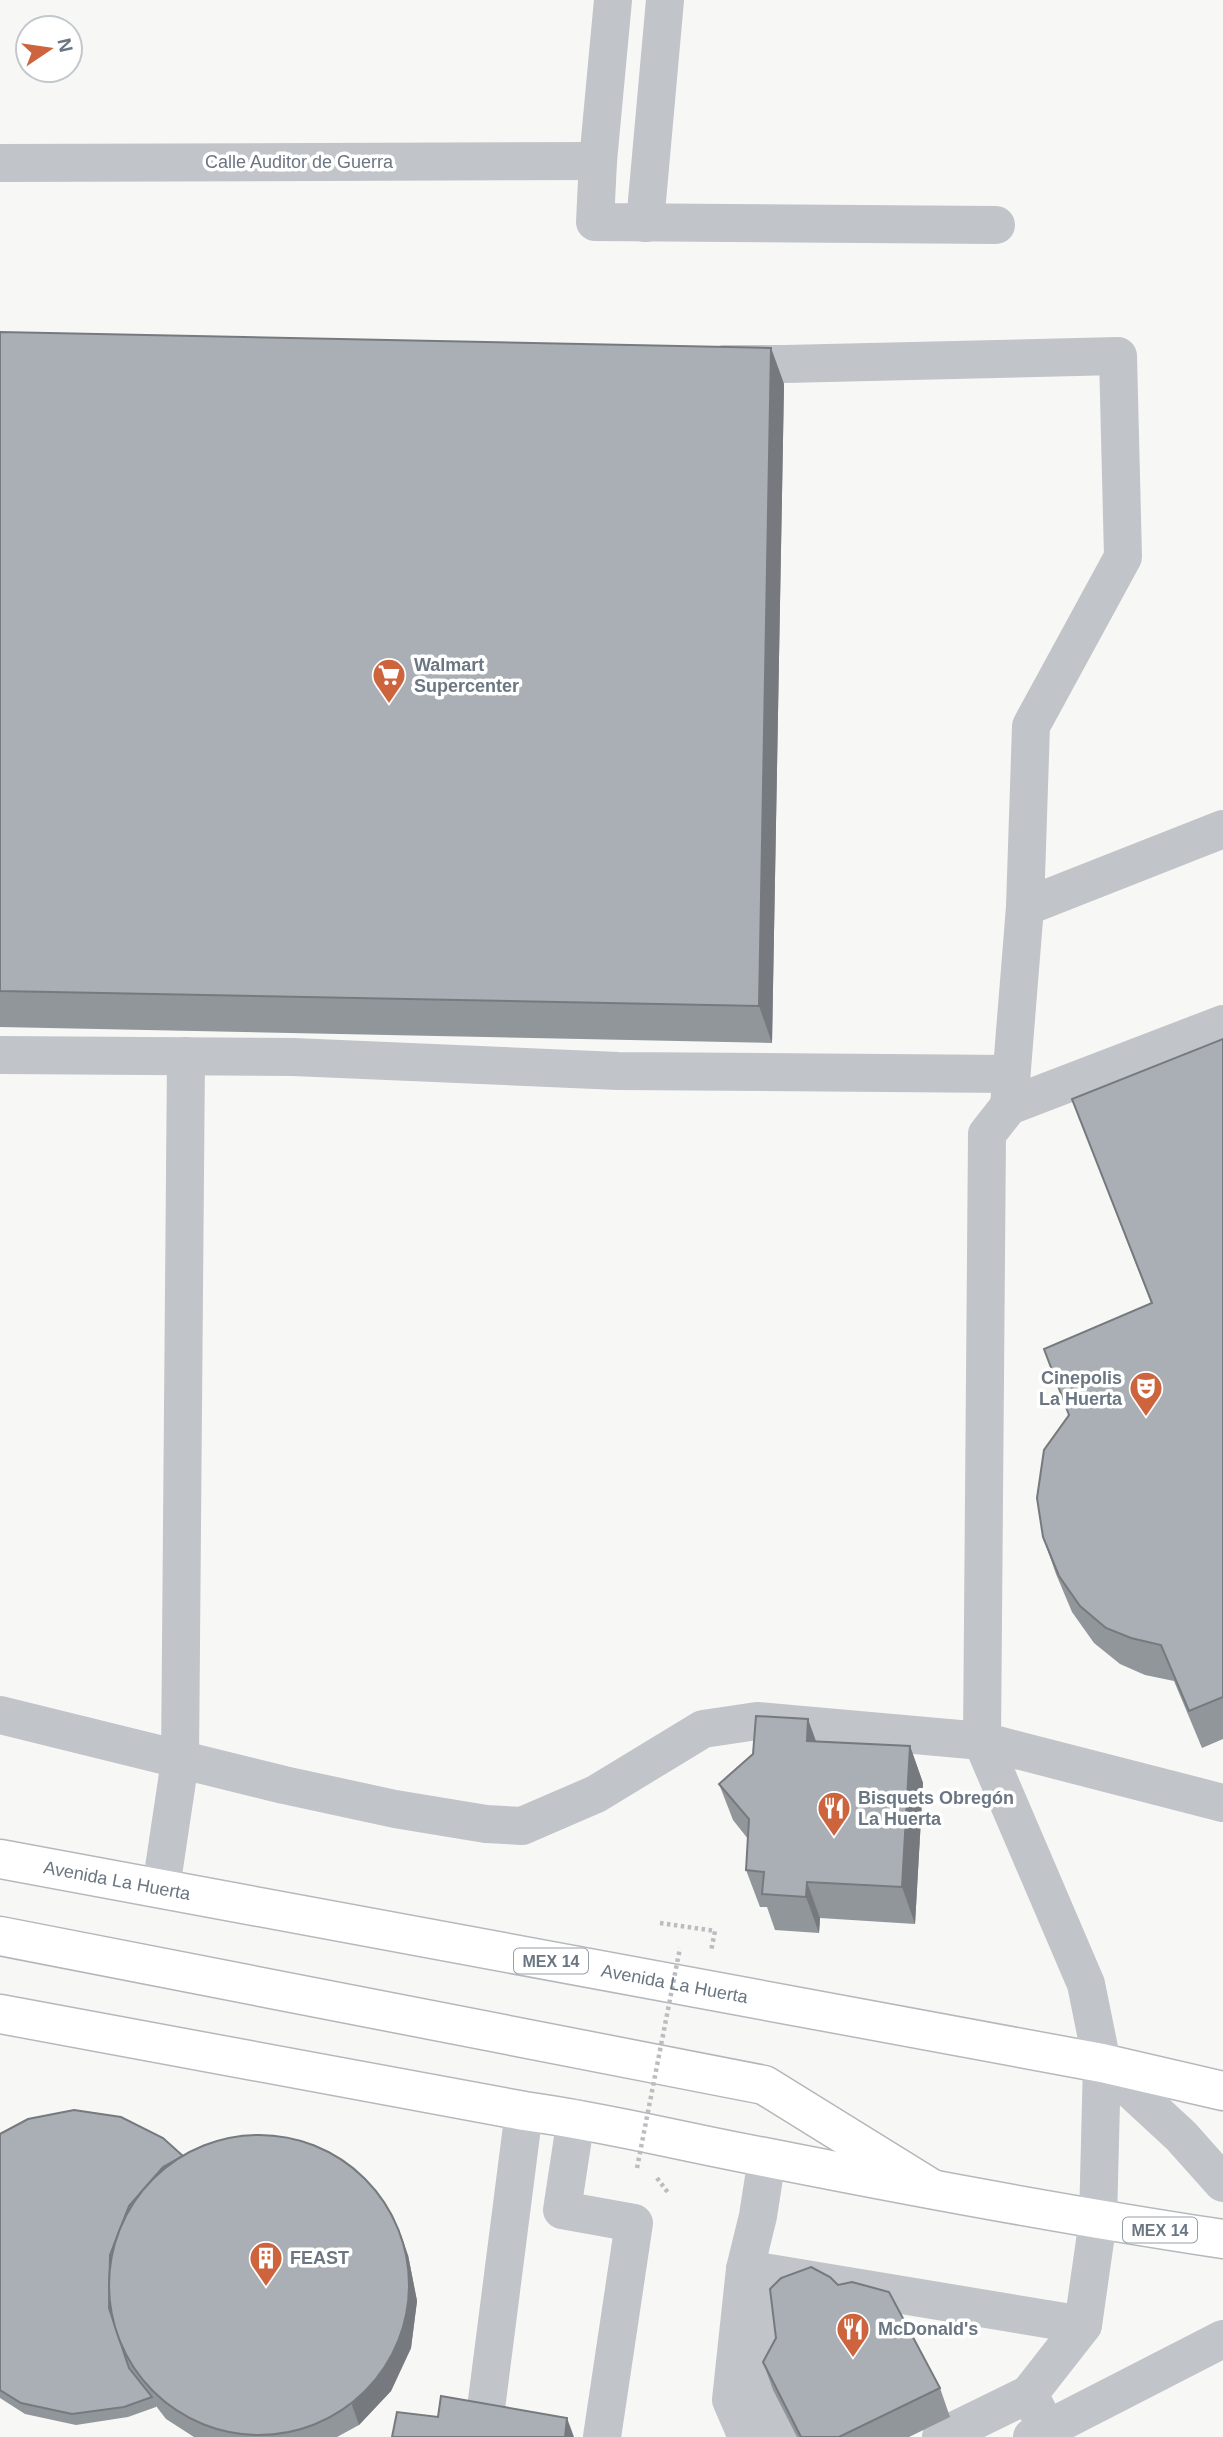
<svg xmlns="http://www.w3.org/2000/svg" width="1223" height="2437" font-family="Arial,sans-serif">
	<rect width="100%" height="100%" fill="#f7f7f5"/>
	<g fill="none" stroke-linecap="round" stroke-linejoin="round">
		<defs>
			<g id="major">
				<path id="s1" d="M0,1859L1102,2063L1223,2091"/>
				<path d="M0,2014L524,2111C606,2122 687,2143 769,2158C920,2188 1071,2216 1223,2239"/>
			</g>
			<path id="highway" d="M0,1936L764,2085L932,2189"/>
		</defs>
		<!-- major casing -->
		<use href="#major" stroke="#b5b8bc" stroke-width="41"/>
		<!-- highway casing -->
		<use href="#highway" stroke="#b4b7ba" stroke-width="41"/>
		<!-- path -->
		<g stroke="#bbbdc0" stroke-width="4.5" stroke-dasharray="3.5 3.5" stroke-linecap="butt">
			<path d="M660,1923L715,1931L711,1951"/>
			<path d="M657,2178L669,2194"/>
		</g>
		<!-- minor -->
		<g stroke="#c1c4c8" stroke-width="38">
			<path d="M613,0L598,161L595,222L996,225"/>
			<path d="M0,163L598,161"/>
			<path d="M645,223L665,0"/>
			<path d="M725,364H785L1118,356L1123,557L1031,726L1025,907L1009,1106"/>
			<path d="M1025,907L1223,829"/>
			<path d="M0,1055L293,1057L618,1071L1011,1074"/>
			<path d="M0,1715L284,1785L395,1809L486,1824L522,1826L596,1794L703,1729L757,1721L982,1741L1223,1803"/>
			<path d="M161,1888L180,1761L186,1056"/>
			<path d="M1102,2063L1181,2136L1223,2183"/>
			<path d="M524,2111L484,2424L544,2437"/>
			<path d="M576,2118L562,2210L634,2223L602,2437"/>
			<path d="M745,2269L1083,2325"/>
			<path d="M772,2274L759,2394L780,2437"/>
			<path d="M1047,2429L1029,2394L1083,2325L1098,2220L1102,2063L1086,1984L982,1741L987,1134L1009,1106L1223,1024"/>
			<path d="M747,2437L731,2400L745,2269L758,2216L767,2158"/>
			<path d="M941,2437L1029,2394"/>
			<path d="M1032,2437L1223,2339"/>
		</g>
		<!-- major -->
		<use href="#major" stroke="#fff" stroke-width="38"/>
		<!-- highway -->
		<use href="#highway" stroke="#fff" stroke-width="38"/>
		<!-- path-bridge -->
		<path stroke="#bbbdc0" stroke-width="4.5" stroke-dasharray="3.5 3.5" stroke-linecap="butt" d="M637,2168L680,1948"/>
	</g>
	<!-- wall -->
	<g fill="#91969b">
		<path d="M0,332L771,348L784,384L772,1043L0,1027Z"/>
		<path d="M1223,1039V1739L1202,1748L1174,1681L1145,1675L1120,1664L1094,1643L1072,1612L1056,1574L1043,1537L1151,1303L1072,1099Z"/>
		<path d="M816,1741L910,1746L923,1783L915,1924L820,1918L819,1933L775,1930L767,1907H760L746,1870L748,1839L733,1820L719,1784Z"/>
		<path d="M0,2134L183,2156L408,2255L417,2301L411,2348L391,2391L359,2425L337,2437H194L166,2419L156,2406V2407L128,2417L76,2425L25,2414L0,2398Z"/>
		<path d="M763,2362L940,2388L950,2417L909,2437H797L773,2390Z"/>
	</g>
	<!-- shaded-wall -->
	<g fill="#767a7e">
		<path d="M771,348L784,384L772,1043L759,1006Z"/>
		<path d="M808,1719L821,1755L807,1741Z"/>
		<path d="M910,1746L923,1783L915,1924L902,1887Z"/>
		<path d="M807,1882L820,1918L819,1933L806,1897Z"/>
		<path d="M401,2235L408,2255L417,2301L411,2348L391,2391L359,2425L352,2405Z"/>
		<path d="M567,2418L574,2437H565Z"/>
	</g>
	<!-- building -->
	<g fill="#a9afb4" stroke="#767a7e" stroke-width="2">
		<path d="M0,332L771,348L759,1006L0,991Z"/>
		<path d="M1223,1039V1697L1189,1711L1161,1645L1131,1638L1106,1628L1080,1606L1059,1576L1043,1537L1037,1498L1044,1450L1069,1415L1044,1349L1152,1303L1072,1099Z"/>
		<path d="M756,1716L808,1719L807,1741L910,1746L902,1887L807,1882L806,1897L762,1894L764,1872L746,1870L749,1819L719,1784L753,1754Z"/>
		<path d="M74,2110L121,2117L163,2138L183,2156L163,2167L129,2206L110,2255L109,2308L129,2368L152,2397L124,2407L72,2414L21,2403L0,2390V2134L28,2119Z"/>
		<circle cx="259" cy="2285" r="150"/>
		<path d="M811,2267L830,2277L838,2285L852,2282L889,2292L940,2388L839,2437H801L763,2362L776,2338L770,2289L781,2278Z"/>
		<path d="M441,2396L567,2418L565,2437H392L397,2412L438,2417Z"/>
	</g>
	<!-- icons -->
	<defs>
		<symbol id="supermarket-pin" viewBox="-11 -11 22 30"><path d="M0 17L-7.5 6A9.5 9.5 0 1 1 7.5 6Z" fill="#cd643e" stroke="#fff"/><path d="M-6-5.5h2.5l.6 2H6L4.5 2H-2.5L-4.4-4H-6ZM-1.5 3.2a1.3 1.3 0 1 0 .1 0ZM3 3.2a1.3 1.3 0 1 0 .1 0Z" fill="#fff"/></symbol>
		<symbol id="theatre-pin" viewBox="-11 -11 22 30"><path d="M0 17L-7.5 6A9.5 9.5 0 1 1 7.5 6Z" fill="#cd643e" stroke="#fff"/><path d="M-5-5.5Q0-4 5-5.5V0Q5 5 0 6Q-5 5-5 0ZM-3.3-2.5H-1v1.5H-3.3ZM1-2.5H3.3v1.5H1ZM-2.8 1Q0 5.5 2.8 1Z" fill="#fff"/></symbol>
		<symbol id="restaurant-pin" viewBox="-11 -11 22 30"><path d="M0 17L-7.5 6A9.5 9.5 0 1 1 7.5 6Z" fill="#cd643e" stroke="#fff"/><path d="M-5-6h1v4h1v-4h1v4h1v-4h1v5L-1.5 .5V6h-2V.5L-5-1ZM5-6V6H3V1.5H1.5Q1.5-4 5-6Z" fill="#fff"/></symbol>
		<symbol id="building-pin" viewBox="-11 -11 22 30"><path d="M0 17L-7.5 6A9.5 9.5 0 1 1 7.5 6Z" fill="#cd643e" stroke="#fff"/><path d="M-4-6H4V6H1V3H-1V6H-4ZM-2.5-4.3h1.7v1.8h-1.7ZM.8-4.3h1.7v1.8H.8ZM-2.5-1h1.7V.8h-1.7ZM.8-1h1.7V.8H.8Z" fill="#fff"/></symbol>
	</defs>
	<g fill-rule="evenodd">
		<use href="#supermarket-pin" x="370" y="656" width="38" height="52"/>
		<use href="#theatre-pin" x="1127" y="1369" width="38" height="52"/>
		<use href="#restaurant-pin" x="815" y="1789" width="38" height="52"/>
		<use href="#building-pin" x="247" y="2239" width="38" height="52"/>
		<use href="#restaurant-pin" x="834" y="2310" width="38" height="52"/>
	</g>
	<g text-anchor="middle" stroke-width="7" stroke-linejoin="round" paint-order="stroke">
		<!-- shield labels -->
		<g fill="#fff" stroke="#979fa8" stroke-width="2">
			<rect x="514" y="1948.5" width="74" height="25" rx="5"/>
			<rect x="1123" y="2217.5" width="74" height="25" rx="5"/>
		</g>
		<g font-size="16" font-weight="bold" fill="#6a7682">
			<text x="551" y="1967">MEX 14</text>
			<text x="1160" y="2236">MEX 14</text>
		</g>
		<!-- street labels -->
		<g font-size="18" fill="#6a7682" stroke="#fff">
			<text x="299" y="168">Calle Auditor de Guerra</text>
			<text dy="6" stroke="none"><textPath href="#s1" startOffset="119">Avenida La Huerta</textPath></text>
			<text dy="6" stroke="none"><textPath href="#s1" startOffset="686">Avenida La Huerta</textPath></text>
		</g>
		<!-- poi labels -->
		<g font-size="18" font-weight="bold" fill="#6a7682" stroke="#fff" text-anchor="start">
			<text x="414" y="671">Walmart<tspan x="414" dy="21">Supercenter</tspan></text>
			<text x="1122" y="1384" text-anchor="end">Cinepolis<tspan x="1122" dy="21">La Huerta</tspan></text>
			<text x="858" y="1804">Bisquets Obregón<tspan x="858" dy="21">La Huerta</tspan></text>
			<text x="290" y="2264">FEAST</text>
			<text x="878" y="2335">McDonald's</text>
		</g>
	</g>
	<!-- north arrow -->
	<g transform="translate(49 49) rotate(77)"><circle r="33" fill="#ffffff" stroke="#c3c8cd" stroke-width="2"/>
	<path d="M0-5L12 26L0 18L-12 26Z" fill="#cd643e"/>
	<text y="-10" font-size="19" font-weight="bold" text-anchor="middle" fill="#6a7682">N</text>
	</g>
</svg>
